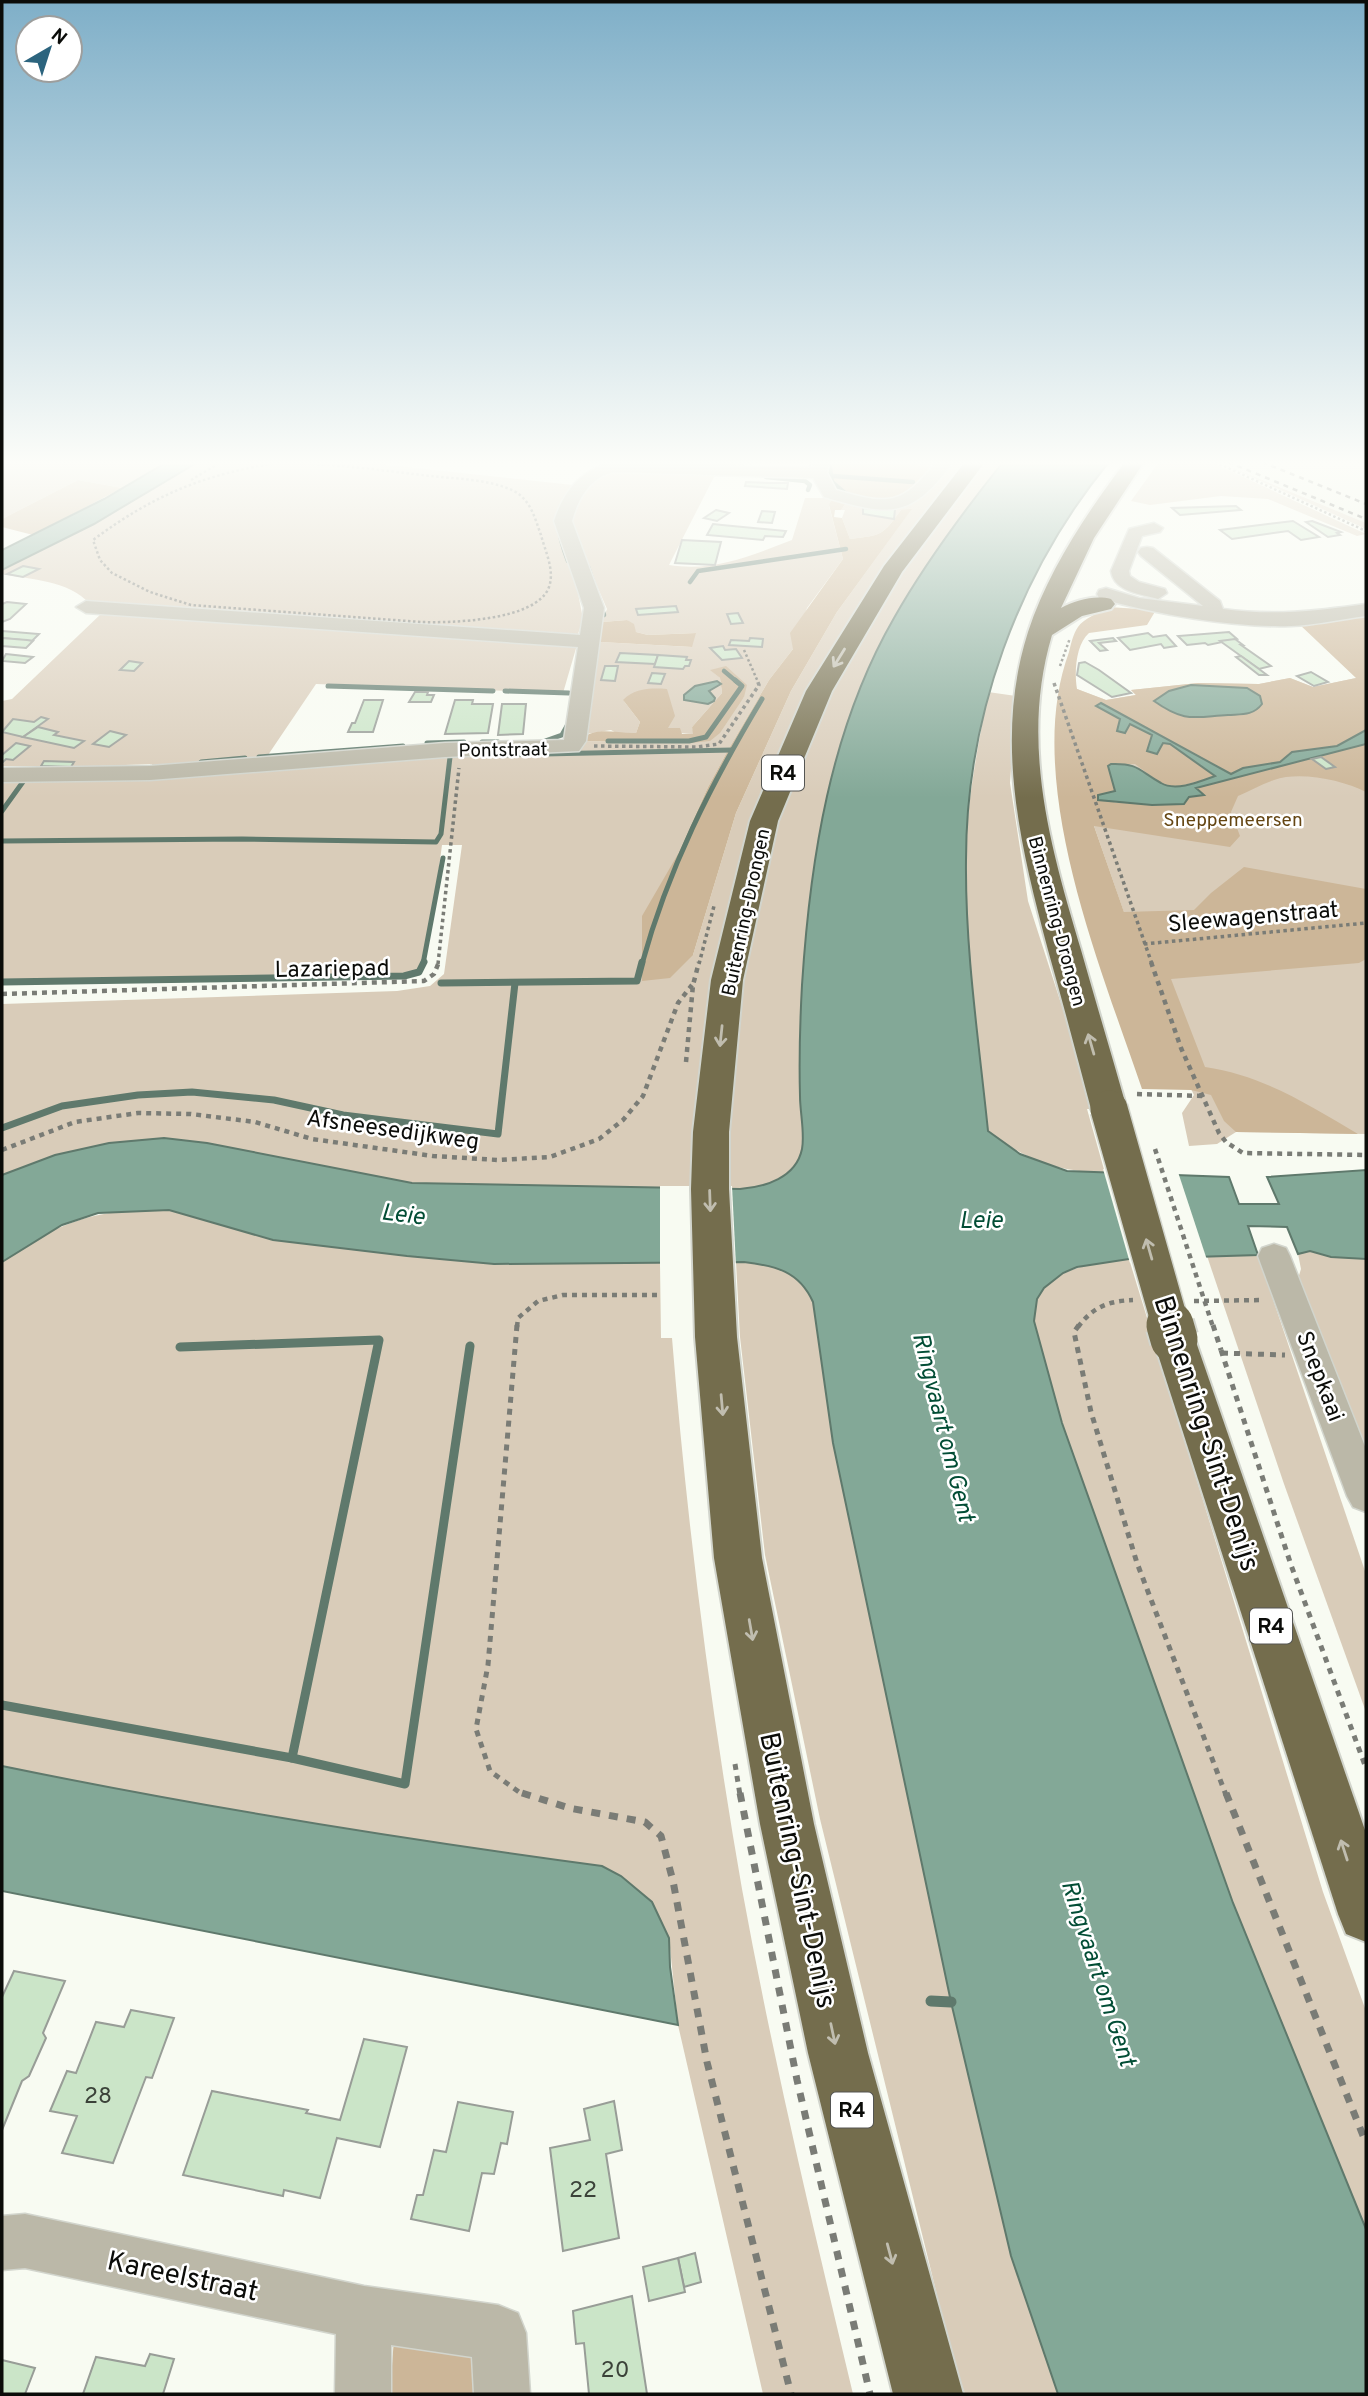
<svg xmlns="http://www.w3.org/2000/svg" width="1368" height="2396" font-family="Overpass,sans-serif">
	<rect width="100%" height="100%" fill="#f8fbf2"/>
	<!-- built -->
	<path fill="#ecf1e1" d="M1221,462H1366V523Z"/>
	<!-- green -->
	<g fill="#d9ccb9">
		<path d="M2,462H167L122,488L78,480L2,519Z"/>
		<path d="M198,462H361L573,485L560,507L556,530L576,583L583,619L577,637L90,604C68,580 32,580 2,574V570L94,524Z"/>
		<path d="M887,462H1003C963,512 925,563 894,618C830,729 810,860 802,985C800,1022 799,1060 800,1096C800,1113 805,1133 802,1149C796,1178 765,1187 740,1189L412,1183L207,1143L164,1138L54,1155L2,1175V1004L397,991L430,986L444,974L462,845H442L429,942L421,974L394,977L2,984V782L579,741L690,743L744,697L711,670L720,678L722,693L692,727L694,734C667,735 645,714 623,700L640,722L636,733L618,734L611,730L586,734L592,683L600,642L691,647L695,633L648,635L636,632L627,620L602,622L607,609L574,533L572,521L576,507L591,485L604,474L612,471L715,475L669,565C714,572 750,556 792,540L805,498H832L829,506L843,559L807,608L793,649L769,680L728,750L708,787L678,854L693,955L736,813L791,691L837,612L911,510H901C882,536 882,535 850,539L842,518L845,510H841L846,503L863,508V514L894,519L895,509H901L893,500L933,467Z"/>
		<path d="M1159,462H1211L1366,534L1357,536L1268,499L1221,496L1150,505L1131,501Z"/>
		<path d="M1219,462L1366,523V529Z"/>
		<path d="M103,612L577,645L563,693L316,684L266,758L152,767V764L71,767L73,762L45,761L41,766H2L6,759L13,760L29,746L16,743L2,761V732L74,748L83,742L54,735L57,733L38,727L48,719L41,717L34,722L13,719L2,731V701L12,699Z"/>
		<path d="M1366,615V1134L1236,1132L1217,1144L1189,1146L1182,1113L1194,1095L1171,1048L1085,800L1077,689L1106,700L1136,695L1131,690L1198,683L1259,684L1290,678L1313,687L1356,678Z"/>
		<path d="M988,692L1016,696L1010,783L1028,901L1095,1109H1087L1105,1173C1056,1171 1027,1161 988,1131C979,1042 965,951 966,860C966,803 978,748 988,692Z"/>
		<path d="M133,1210H169L273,1240L407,1256L494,1264L660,1263L661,1338H672C687,1523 710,1706 742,1889C773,2059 813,2227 853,2394H763L678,2025L669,1938L652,1902L621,1876L602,1866C401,1839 201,1807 2,1766V1262C47,1230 77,1215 133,1210Z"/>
		<path d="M1310,1251L1331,1257L1366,1259V1464L1297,1282L1301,1269L1298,1254Z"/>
		<path d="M1258,1255L1366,1574V1712L1284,1484L1207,1256Z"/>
		<path d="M1129,1259L1323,1892L1366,2011V2229L1233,1903L1062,1423L1034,1321L1037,1299L1044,1288L1063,1273L1092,1263Z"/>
		<path d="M736,1262C769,1261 799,1270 813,1302L833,1443L951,2002L1011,2256L1058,2394H965L952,2356L820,1819L765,1555L740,1337Z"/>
	</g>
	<!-- forest -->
	<g fill="#ccb698" fill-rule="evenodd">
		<path d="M826,462H887L934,467L905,498L876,501L836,491L825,473Z"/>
		<path d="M78,480L122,488L33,535L2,527V519Z"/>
		<path d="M832,498L846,503L841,510H835L834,517L842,518L850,539C882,535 882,536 901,510L912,509L837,612L791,691L736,813L693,955L670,978L642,981V916L678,854L708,787L728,750L769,680L793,649L790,633L843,559L829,505Z"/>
		<path d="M1108,607L1156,610L1147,625L1089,633C1076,644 1074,672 1077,689L1106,700L1136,695L1131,690L1198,683L1259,684L1290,678L1313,687L1356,678L1298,623L1366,615V730L1337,746L1292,752L1280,762L1231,774L1101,703L1096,706L1120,719L1121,722L1117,730L1127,731L1130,724L1152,735L1148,750L1163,743L1171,744L1216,776L1177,787L1170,786L1160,783L1135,764H1111L1108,766L1115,792L1099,795L1116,803L1184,804L1189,797L1203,794L1195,788L1366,744V792C1342,780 1300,771 1274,780C1261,784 1250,791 1238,796L1231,812L1240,836L1230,847L1094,826L1124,912L1194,910L1211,893L1244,867L1366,889V959L1359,963L1171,979L1205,1067C1262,1075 1309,1105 1358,1134L1236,1132L1224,1121L1211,1095L1191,1090L1142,1089C1100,965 1022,780 1069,652C1071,644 1073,634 1078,627C1083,619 1100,612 1108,607ZM1190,685L1208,688L1244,715L1165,709L1155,702L1169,691Z"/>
		<path d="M627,620L634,624L636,632L648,635L696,633L692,647L600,642L602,622Z"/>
		<path d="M726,666L747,685L744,697L720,733L710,741L690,743L579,741C595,725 616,734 636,733L640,722L623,700C635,688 650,688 667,689L675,716L668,728H680L682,734H693L692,727L722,693L720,678L710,670Z"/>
		<path d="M394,2338L490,2353L489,2394H390Z"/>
	</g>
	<!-- water -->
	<g fill="#83a897" stroke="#5f796c" stroke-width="2">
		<path d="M167,462H198L94,524L2,570V550L104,499Z"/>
		<path d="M1003,462H1109C1018,573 966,717 966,860C965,951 979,1042 988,1131L1020,1154L1067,1171L1229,1177L1239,1204H1279L1267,1177L1366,1170V1259L1331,1257L1310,1251L1298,1254L1287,1227L1248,1226L1258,1255L1129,1259L1077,1267L1063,1273L1044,1288L1037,1299L1034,1321L1062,1423L1233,1903L1366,2229V2394H1058L1011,2256L951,2002L833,1443L813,1302C799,1271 776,1266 744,1262L494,1264L407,1256L273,1240L169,1210L98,1213L62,1225L2,1262V1175L55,1155L109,1143L164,1138L207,1143L412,1183L740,1189C765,1187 796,1178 802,1149C805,1133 800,1113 800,1096C799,1060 800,1022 802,985C810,860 830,729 894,618C925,563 963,512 1003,462Z"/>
		<path d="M717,681L721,684L709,691L715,698L714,701L708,704L684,700V695L695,686Z"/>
		<path d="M1191,685L1247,688L1260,696L1262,704C1253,716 1241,714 1228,715C1194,717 1185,723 1154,701L1169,691Z"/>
		<path d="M1101,703L1231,774L1243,768L1280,762L1292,752L1337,746L1366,730V744L1196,788L1204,795L1189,797L1184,804L1152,805L1098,800V795L1115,791L1108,766L1111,764C1139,763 1139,771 1161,783C1176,792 1201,781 1215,776L1170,744L1163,743L1157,754L1147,751L1152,735L1130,724L1125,733L1117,731L1120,719L1096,706Z"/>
		<path d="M2,1766C201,1807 401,1839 602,1866L621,1876L652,1902L669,1938L670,1967L678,2025L2,1891Z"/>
	</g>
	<!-- pier -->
	<g fill="#f8fbf2">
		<path d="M1103,1169L1178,1172L1207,1260L1130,1263Z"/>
		<path d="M660,1186H732L736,1266L660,1267Z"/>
	</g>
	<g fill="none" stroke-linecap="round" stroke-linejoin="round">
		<!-- stream-far4 -->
		<g stroke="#5f796c" stroke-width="4.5">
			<path d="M829,462L832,482L847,495"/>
			<path d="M811,468L812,462"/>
			<path d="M833,476L913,482"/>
			<path d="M766,477L805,481L810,485L808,490"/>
			<path d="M568,561C558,535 553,515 570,491"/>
			<path d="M588,567L604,615"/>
			<path d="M690,582L698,571L846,549"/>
			<path d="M724,671L737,682"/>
		</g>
		<!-- stream-far3 -->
		<g stroke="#5f796c" stroke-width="5">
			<path d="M328,686L493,691"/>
			<path d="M505,691L569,693"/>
			<path d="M545,741L562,735L567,726"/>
			<path d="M608,741H689L706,737L742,686L735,680"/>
			<path d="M482,742H498"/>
			<path d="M427,743L464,742"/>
			<path d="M502,755L732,750"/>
			<path d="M259,757L403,746"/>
			<path d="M201,762L245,758"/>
			<path d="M2,811L25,779"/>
			<path d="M2,841L242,839L436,842L441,834L450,757"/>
			<path d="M423,964L443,858"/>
			<path d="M642,964C668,869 711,784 762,699"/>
		</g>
		<!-- stream-far2 -->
		<g stroke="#5f796c" stroke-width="7">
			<path d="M2,982L404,976L419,972L424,962"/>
			<path d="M441,983L637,981L642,962"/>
			<path d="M2,1128L62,1106L138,1095L192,1092L274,1100L343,1115L498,1134L515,983"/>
		</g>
		<!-- stream-far1 -->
		<g stroke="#5f796c" stroke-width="9">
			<path d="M2,1705L292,1758L379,1340L180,1347"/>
			<path d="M292,1758L405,1784L470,1346"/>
		</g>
		<!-- stream -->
		<path stroke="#5f796c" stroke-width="11" d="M931,2001L951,2002"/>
	</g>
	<!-- building -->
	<g fill="#cbe5c8" stroke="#989d97" stroke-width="2">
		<path d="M746,482L771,483H788L787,489L745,486Z"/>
		<path d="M1236,506L1241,510L1180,515L1172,508Z"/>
		<path d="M863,508L895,509L894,519L863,514Z"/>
		<path d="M716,510L729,513L717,521L704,518Z"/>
		<path d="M762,511L775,512L772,523L758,522Z"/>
		<path d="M1293,521L1319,537L1301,540L1288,531L1232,539L1220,530Z"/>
		<path d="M1312,521L1341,532L1337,533L1340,535L1328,537L1306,522Z"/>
		<path d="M713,524L722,525L786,531L783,537L765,536L763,540L707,535Z"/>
		<path d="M682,540L721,542L715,565L675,563Z"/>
		<path d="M23,566L39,569L23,577L7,574Z"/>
		<path d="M7,602L26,604L10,619L2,622V604Z"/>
		<path d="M676,606L678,612L638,615L636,609Z"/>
		<path d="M738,613L743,623L731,624L727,614Z"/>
		<path d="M2,631L39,634L32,641L2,638Z"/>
		<path d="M1229,632L1237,639L1208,645L1205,643L1187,645L1178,636Z"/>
		<path d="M1148,633L1153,637L1166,635L1176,646L1164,648L1161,644L1130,650L1118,638Z"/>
		<path d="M2,638L27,640L33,641L26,648L2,646Z"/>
		<path d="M750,638L763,639L762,647L729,645L731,640L749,641Z"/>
		<path d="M1113,638L1116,641L1099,643L1107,650L1100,651L1090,641Z"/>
		<path d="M1235,639L1243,645H1241L1271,666L1259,669L1220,641Z"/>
		<path d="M723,646L725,650L736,649L742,658L722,660L710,648Z"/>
		<path d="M620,653L658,655L655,664L616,662Z"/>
		<path d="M6,654L33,657L25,663L2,661Z"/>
		<path d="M658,655L687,657L686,660H691L689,666H685L683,669L654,667Z"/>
		<path d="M1241,656L1259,669L1267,675H1259L1236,657Z"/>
		<path d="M129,661L142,663L134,671L120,670Z"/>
		<path d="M1085,662L1099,670L1131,693L1112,697L1077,675L1079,663Z"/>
		<path d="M605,666H618L615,681L601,680Z"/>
		<path d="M1311,672L1328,682L1314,686L1297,676Z"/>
		<path d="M652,673L665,674L661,684L648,683Z"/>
		<path d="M415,692H428L427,695H434L431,702H409Z"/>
		<path d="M364,700H383L373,732H348L352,723H355Z"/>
		<path d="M455,700H473L472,704H493L488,733L445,734Z"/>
		<path d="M502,704H526L523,734L498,735Z"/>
		<path d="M41,717L48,719L23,737L2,732L13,719L34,722Z"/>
		<path d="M38,727L58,732L54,735L84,741L74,748L23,737Z"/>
		<path d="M110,731L126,735L109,747L93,744Z"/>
		<path d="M16,743L30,746L13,760L6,759L2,763V755Z"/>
		<path d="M1321,757L1335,767L1326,769L1312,759Z"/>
		<path d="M44,761L74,762L71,767L41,766Z"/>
		<path d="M14,1971L65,1981L43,2033L46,2038L29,2076L22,2081L2,2130V1997Z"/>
		<path d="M131,2010L174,2018L152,2078L146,2077L113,2163L62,2153L77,2116L50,2111L67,2071L76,2073L96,2022L124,2027Z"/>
		<path d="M364,2039L407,2047L380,2147L337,2138L320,2198L284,2190L283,2196L183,2175L212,2091L308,2110L306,2113L340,2120Z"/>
		<path d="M614,2101L622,2150L606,2154L619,2238L563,2251L550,2148L590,2140L584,2109Z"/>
		<path d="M458,2102L513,2112L507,2144L501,2143L494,2174L482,2173L469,2231L411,2219L417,2195H423L434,2150L446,2152Z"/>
		<path d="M695,2253L701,2282L684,2287L678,2258Z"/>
		<path d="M678,2258L685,2292L649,2301L643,2267Z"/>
		<path d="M632,2296L647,2394H589L584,2343L576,2344L573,2311Z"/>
		<path d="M150,2354L174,2359L163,2394H83L96,2357L145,2366Z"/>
		<path d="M2,2360L35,2368L25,2394H2Z"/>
	</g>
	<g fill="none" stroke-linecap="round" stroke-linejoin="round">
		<defs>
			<g id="minor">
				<path d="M613,462L812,468L813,462H829L827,473L836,490C889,505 901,506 936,462H953C911,520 889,516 824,497L813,478L614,472C590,477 578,499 572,521L604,608L586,741L579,751L445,757L150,780L2,782V768L150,766L445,743L564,740L578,647L86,613L76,607L86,601L580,635L584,608L554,521C564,491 581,469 613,462Z"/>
				<path d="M1154,523L1163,528L1160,532L1142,536L1129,571L1130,576L1139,582L1165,589L1167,593L1158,599C1141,594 1114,592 1111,571L1129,529Z"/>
				<path d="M1147,547L1153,548L1220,601L1223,609C1274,616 1315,611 1366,604V616C1342,619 1316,625 1291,626C1236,628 1153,614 1099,598L1097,594L1099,590L1106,588L1139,598L1203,606L1141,556L1138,552L1141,548Z"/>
				<path d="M1274,1244L1286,1248L1290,1256L1366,1449V1512L1353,1507L1347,1496L1258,1256L1262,1248Z"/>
				<path d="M25,2214L364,2286L498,2305L518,2313L526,2333L530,2394H474L472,2357L391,2345V2394H335L336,2334L25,2268L2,2270V2216Z"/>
			</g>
			<g id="highway">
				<path d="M965,462H985L902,572L832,691L778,821L743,980L729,1132V1189L737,1337L762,1558L814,1824L868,2053L963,2394H893L808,2053L760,1824L714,1558L695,1337L691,1189L693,1132L711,980L750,821L806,691L884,566Z"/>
				<path d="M1125,462H1144L1094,538L1061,608C1076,600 1095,595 1111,599L1115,604L1111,609L1082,616L1052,635C1020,742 1050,846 1081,950C1096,1003 1112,1056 1127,1109L1122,1118L1109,1121L1096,1118L1091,1109C1077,1056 1063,1003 1048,950C1020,845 994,739 1028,632C1048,571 1086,514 1125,462Z"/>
				<path d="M1174,1323L1189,1327L1195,1339L1366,1833V1942L1346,1934L1338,1914L1153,1339L1159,1327Z"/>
			</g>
		</defs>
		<!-- minor casing -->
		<use href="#minor" stroke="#d2d5cd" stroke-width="3"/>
		<!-- highway casing -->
		<use href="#highway" stroke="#d2d5cd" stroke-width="4"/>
		<!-- path-far4 -->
		<g stroke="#7a7c76" stroke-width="2.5" stroke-dasharray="2.5 2.5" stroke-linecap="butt">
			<path d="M1215,462L1366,531"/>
			<path d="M277,463C329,463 379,470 431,476C457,479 489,479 514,491C531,500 535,519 541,535C545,551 555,570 549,587C537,621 450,623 421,622L191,605L150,592L112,573L100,560L93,540C152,496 204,474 277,463Z"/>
			<path d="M191,480L221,462"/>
			<path d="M744,650L758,682"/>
			<path d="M1060,666L1070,638"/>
		</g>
		<!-- path-far3 -->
		<g stroke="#7a7c76" stroke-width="3.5" stroke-dasharray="3.5 3.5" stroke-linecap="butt">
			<path d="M1054,683L1152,964"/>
			<path d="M594,746L697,747L719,744L759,685L757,680"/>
			<path d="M1144,944L1366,923"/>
			<path d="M438,964L459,768"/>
			<path d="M699,964L714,906"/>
		</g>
		<!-- path-far2 -->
		<g stroke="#7a7c76" stroke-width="4.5" stroke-dasharray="5 5" stroke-linecap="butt">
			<path d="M1151,962L1181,1048L1219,1133L1226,1142L1243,1153L1366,1155"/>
			<path d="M2,994L424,981L434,974L439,962"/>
			<path d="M686,1062L693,985L699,962"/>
			<path d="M1137,1094L1204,1096"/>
			<path d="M2,1150L75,1122L138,1113L191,1114L255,1122L312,1139L433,1156L498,1160L550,1157L599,1139L623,1120L643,1096L678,1003L692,985"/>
			<path d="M1194,1301L1263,1300"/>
			<path d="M517,1327L518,1318L538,1301L563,1295H659"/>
			<path d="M1078,1327C1093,1307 1108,1301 1133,1300"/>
		</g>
		<!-- path-far1 -->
		<g stroke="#7a7c76" stroke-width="5" stroke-dasharray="6 6" stroke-linecap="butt">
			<path d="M517,1325L488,1665L476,1729L490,1771L519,1792L527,1795"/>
			<path d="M1079,1325L1074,1332L1091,1412L1137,1563L1226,1795"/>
			<path d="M1221,1350L1291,1565L1366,1768"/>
			<path d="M1222,1353L1285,1355"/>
			<path d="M735,1764L740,1795"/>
		</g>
		<!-- path -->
		<g stroke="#7a7c76" stroke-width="7" stroke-dasharray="9 9" stroke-linecap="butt">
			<path d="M522,1793L569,1808L645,1822L661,1836L673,1881L707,2062L791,2394"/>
			<path d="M740,1793L797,2080L870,2394"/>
			<path d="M1226,1793L1366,2143"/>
		</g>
		<!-- minor -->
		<use href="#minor" fill="#bbb8a8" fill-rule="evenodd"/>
		<!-- highway -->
		<use href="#highway" fill="#746d4d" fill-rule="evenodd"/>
		<!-- rail -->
		<g stroke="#40423d" stroke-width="2.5" stroke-dasharray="5 5" stroke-linecap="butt">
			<path d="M1228,462L1366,519"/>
			<path d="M1262,462L1366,504"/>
		</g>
		<defs>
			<path id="highway-bridge-far1" d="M1109,1109L1171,1327"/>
			<path id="highway-bridge" d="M1170,1325L1174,1339"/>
		</defs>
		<!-- highway-bridge-far1 casing -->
		<use href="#highway-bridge-far1" stroke="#d2d5cd" stroke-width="40" stroke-linecap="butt"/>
		<!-- highway-bridge casing -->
		<use href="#highway-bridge" stroke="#d2d5cd" stroke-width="51" stroke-linecap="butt"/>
		<!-- path-bridge-far1 -->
		<path stroke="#7a7c76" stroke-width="4.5" stroke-dasharray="5 5" stroke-linecap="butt" d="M1155,1149L1213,1327"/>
		<!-- path-bridge -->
		<path stroke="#7a7c76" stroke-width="5" stroke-dasharray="6 6" stroke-linecap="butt" d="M1213,1325L1221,1350"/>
		<!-- highway-bridge-far1 -->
		<use href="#highway-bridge-far1" stroke="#746d4d" stroke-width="37"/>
		<!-- highway-bridge -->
		<use href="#highway-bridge" stroke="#746d4d" stroke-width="47"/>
	</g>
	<!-- one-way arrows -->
	<defs><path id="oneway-shaft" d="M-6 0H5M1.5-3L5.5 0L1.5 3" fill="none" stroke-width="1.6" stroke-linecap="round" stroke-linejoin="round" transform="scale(1.75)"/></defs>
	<g stroke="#c0bdaf">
		<use href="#oneway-shaft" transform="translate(839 658) rotate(122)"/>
		<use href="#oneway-shaft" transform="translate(721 1036) rotate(96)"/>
		<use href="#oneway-shaft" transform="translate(1091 1044) rotate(-106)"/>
		<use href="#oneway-shaft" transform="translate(710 1201) rotate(88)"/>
		<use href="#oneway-shaft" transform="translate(1149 1249) rotate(-106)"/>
		<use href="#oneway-shaft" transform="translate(722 1405) rotate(85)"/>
		<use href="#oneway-shaft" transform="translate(751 1630) rotate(80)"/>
		<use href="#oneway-shaft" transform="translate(1344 1850) rotate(-108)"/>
		<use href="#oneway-shaft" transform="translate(833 2034) rotate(78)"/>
		<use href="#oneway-shaft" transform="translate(890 2254) rotate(75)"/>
	</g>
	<!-- sky -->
	<linearGradient id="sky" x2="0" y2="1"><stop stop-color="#7fafc8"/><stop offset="0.58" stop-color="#fcfdf9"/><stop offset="1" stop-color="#fcfdf9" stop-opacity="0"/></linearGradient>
	<rect width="1368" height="798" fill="url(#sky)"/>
	<g text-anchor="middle" stroke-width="5" stroke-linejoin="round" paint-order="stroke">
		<!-- far-street labels -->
		<g font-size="19" fill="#0b0c09" stroke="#fff">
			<text transform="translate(503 749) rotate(-1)" y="7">Pontstraat</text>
			<text transform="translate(745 912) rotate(-78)" y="7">Buitenring-Drongen</text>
			<text transform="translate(1058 921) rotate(75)" y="7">Binnenring-Drongen</text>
		</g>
		<!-- far-park labels -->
		<g font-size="19" fill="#644512" stroke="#fff">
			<text x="1233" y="826">Sneppemeersen</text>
		</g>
		<!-- shield labels -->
		<g fill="#fff" stroke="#545553" stroke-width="2">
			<rect x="762" y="755.5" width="42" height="35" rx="5"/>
			<rect x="1250" y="1608.5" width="42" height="35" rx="5"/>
			<rect x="831" y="2092.5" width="42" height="35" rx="5"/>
		</g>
		<g font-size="21" font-weight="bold" fill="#0b0c09">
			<text x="783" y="780">R4</text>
			<text x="1271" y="1633">R4</text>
			<text x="852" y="2117">R4</text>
		</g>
		<!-- street labels -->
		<g font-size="23" fill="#0b0c09" stroke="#fff">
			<text transform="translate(1253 916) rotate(-5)" y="8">Sleewagenstraat</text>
			<text transform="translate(332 968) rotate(-1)" y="8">Lazariepad</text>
			<text transform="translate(393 1129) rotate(8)" y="8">Afsneesedijkweg</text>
			<text transform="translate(1321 1376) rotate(69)" y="8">Snepkaai</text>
		</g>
		<!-- near-number labels -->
		<g font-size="23" fill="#3b4239">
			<text x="98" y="2103">28</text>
			<text x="583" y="2197">22</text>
			<text x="615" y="2377">20</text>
		</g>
		<!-- water labels -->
		<g font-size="24" font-style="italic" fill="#024d35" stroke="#fff">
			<text transform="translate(403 1214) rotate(7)" y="8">Leie</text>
			<text x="981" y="1228">Leie</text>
			<text transform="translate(944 1427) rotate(76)" y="8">Ringvaart om Gent</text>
			<text transform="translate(1099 1973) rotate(72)" y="8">Ringvaart om Gent</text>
		</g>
		<!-- near-street labels -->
		<g font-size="28" fill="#0b0c09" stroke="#fff">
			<text transform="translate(1208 1433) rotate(72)" y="10">Binnenring-Sint-Denijs</text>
			<text transform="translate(799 1870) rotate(78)" y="10">Buitenring-Sint-Denijs</text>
			<text transform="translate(183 2275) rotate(12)" y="10">Kareelstraat</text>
		</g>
	</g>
	<!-- border -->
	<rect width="1368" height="2396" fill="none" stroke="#0b0c09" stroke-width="7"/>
	<!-- north arrow -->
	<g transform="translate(49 49) rotate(39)"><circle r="33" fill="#ffffff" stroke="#9d9e9d" stroke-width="2"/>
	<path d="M0-5L12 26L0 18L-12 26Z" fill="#2c647e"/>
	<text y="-10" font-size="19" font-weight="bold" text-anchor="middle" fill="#0b0c09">N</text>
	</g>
</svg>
